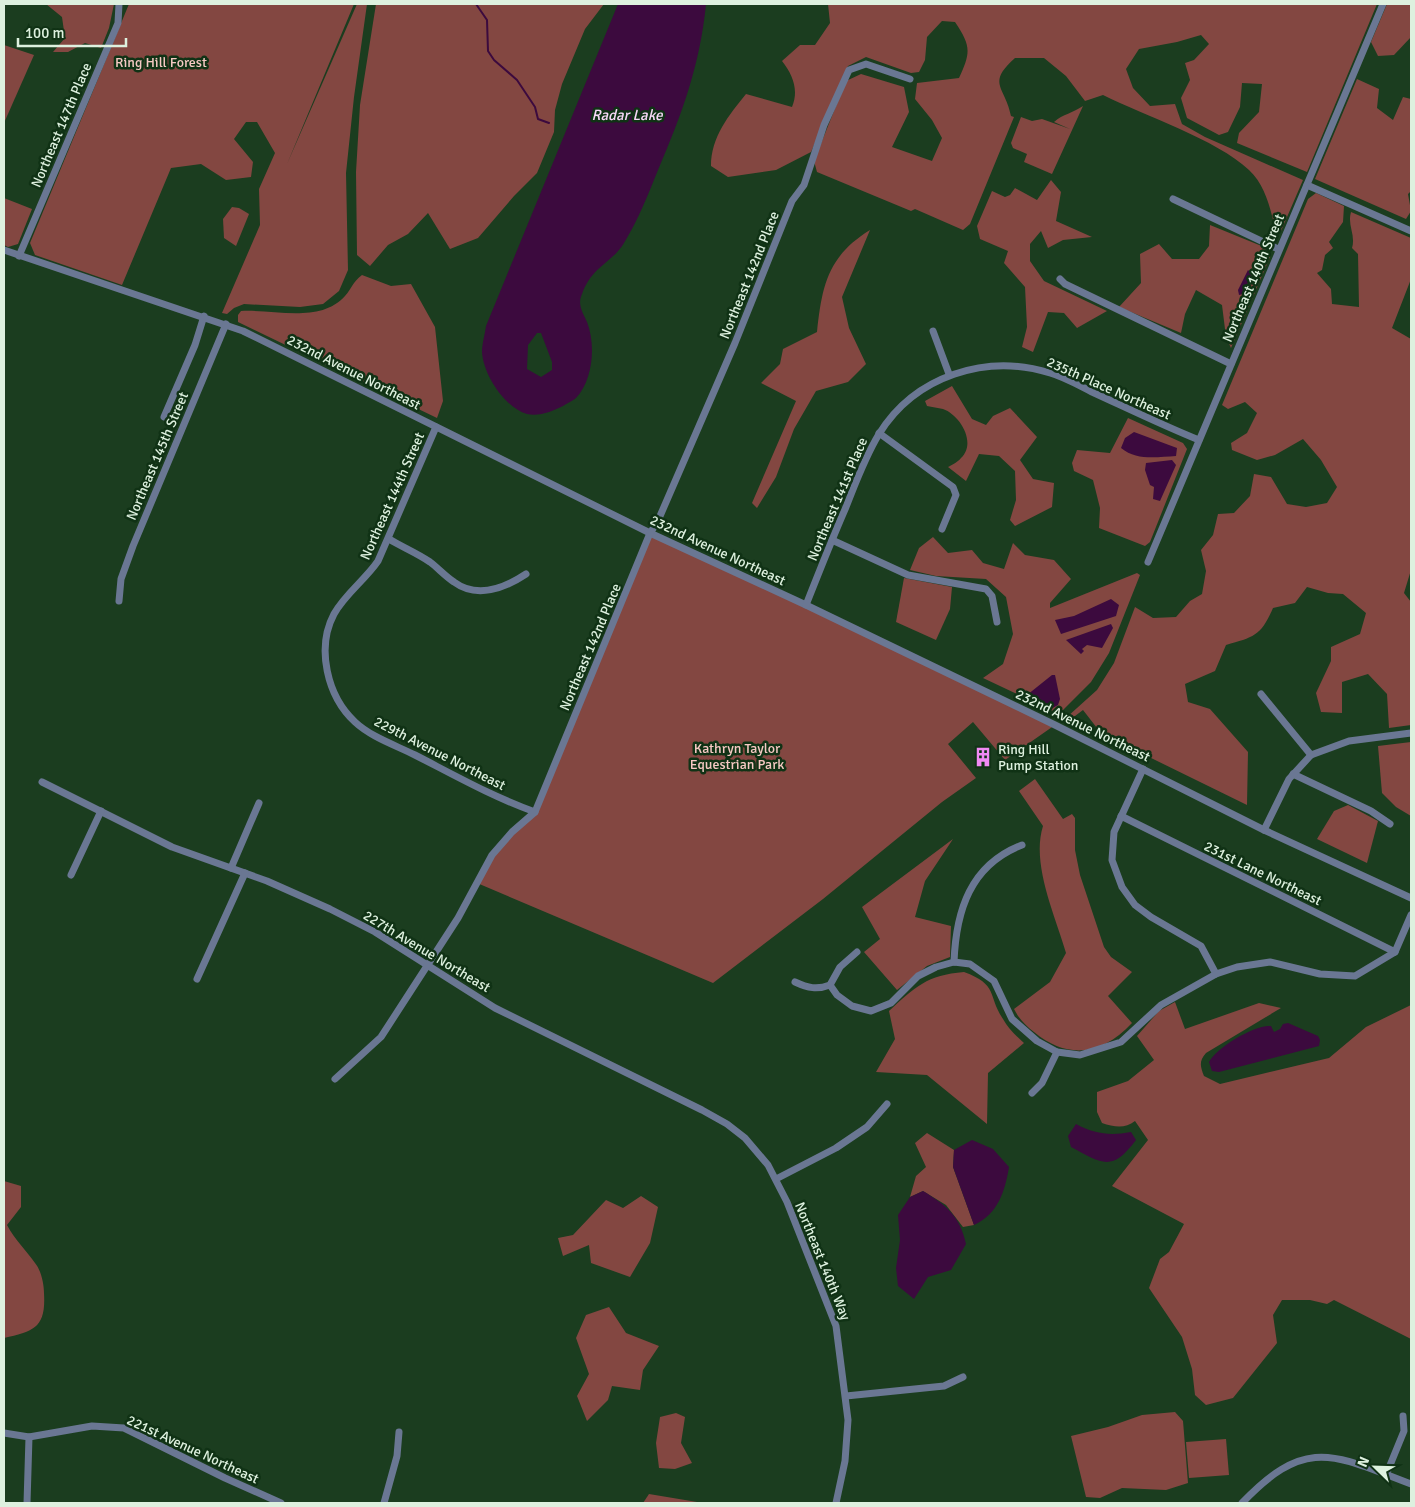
<svg xmlns="http://www.w3.org/2000/svg" width="1415" height="1507" font-family="Signika,sans-serif">
	<rect width="100%" height="100%" fill="#1b3d1f"/>
	<!-- green -->
	<g fill="#834741">
		<path d="M46,4H114L109,28L101,48L85,43L68,52H53L65,38L62,17Z"/>
		<path d="M129,4H354L287,164L357,4H367L354,97L346,173L348,270L339,291L323,304L300,307L244,304L234,308L227,314L222,313L260,225L259,189L275,153L257,122H246L234,139L253,162L251,177L226,180L201,164L171,168L122,285L35,255L30,243Z"/>
		<path d="M376,4H604L585,29L562,84L555,110L554,132L537,173L514,196L478,238L450,249L428,213L408,234L388,245L370,266L357,255L356,172L360,105Z"/>
		<path d="M828,4H1377L1307,172L1237,143L1239,133L1259,112L1262,84L1242,83L1240,107L1228,132L1219,135L1187,118L1181,98L1190,80L1185,63L1194,60L1209,44L1201,35L1177,42L1139,49L1126,69L1133,88L1150,106L1175,104L1182,124L1205,137L1303,180L1281,231L1275,228C1270,207 1265,185 1249,170C1216,139 1145,116 1103,95L1085,101L1066,76L1044,58H1015C986,84 1005,86 1011,116L1014,117L970,224L963,230L915,209L911,211L817,172L814,161L846,81L861,74L904,87L909,112L892,147L932,161L942,138L932,120L915,99L917,83L959,78C971,52 971,46 955,22L942,21L927,37L925,60L919,72L911,73L866,57L848,66L811,152L776,170L728,177L711,166C711,137 729,115 746,94L792,107C799,90 793,75 782,61L800,45H815L830,23Z"/>
		<path d="M1387,4H1411V37L1394,55L1378,56L1371,42Z"/>
		<path d="M4,45L34,55L4,123Z"/>
		<path d="M1357,79L1379,89L1377,108L1393,120L1403,97L1411,99V191L1408,194L1411,211L1406,219L1315,179Z"/>
		<path d="M1083,106L1052,174L1024,162L1027,154L1013,148L1011,143L1021,117L1032,121L1042,119L1070,129L1054,122C1063,114 1073,113 1083,106Z"/>
		<path d="M1051,180L1061,192L1056,221L1092,237L1063,240L1048,248L1041,231L1030,244V261L1044,281L1107,311L1077,328L1064,313L1048,312L1033,352L1022,347L1027,327L1025,287L1004,263L1008,251L980,239L977,226L992,191L1005,197L1010,195L1015,188L1037,200Z"/>
		<path d="M1316,193L1344,206L1343,222L1329,242L1333,248L1325,255L1322,270L1317,273L1331,289L1332,304L1359,307L1358,254L1352,248C1356,235 1347,225 1351,212L1411,238V279L1392,328L1411,339V570L1404,593L1411,602V725L1389,728L1387,694L1368,674L1342,682V713L1321,712L1316,693L1331,661V647L1360,634L1366,613L1343,594L1328,593L1307,587L1295,603L1273,608C1261,636 1254,637 1226,645L1215,671L1185,684L1188,702L1210,709L1248,752L1247,805L1096,731L1097,728L1083,710L1071,719L1067,717L1097,690L1114,663L1135,607L1153,618L1176,617L1190,601L1202,594L1206,571L1201,550L1213,535L1218,514L1234,513L1250,496L1254,474L1271,477L1287,504L1306,507L1327,503L1337,487L1321,460L1303,439L1275,455L1257,460L1232,450L1231,443L1247,433L1257,413L1245,402L1228,409L1222,405L1308,199Z"/>
		<path d="M4,198L32,209L18,244L8,247L4,245Z"/>
		<path d="M232,207L239,208L249,214L236,246L224,238L223,219Z"/>
		<path d="M1210,225L1264,247L1270,257L1231,348L1226,337L1222,305L1196,290L1185,314L1181,333L1119,307L1141,283L1140,254L1159,244L1172,259H1199L1209,246Z"/>
		<path d="M870,230L842,297L849,328L866,364L848,382L816,391L794,429L776,477L757,508L752,503L796,401L761,383L780,364L783,349L817,332C822,285 828,256 870,230Z"/>
		<path d="M362,275L391,286L411,284L435,327L443,401L437,418L238,322V315L241,311C274,309 320,324 345,296C352,288 352,283 362,275Z"/>
		<path d="M952,386L972,419L986,425L993,416L1010,408L1037,437L1020,460L1033,479L1054,483L1052,507L1015,526L1010,520L1016,500L1015,471L999,456L979,454L966,481L948,467C952,465 958,462 961,458C977,443 960,415 943,409C938,408 932,407 927,406L925,401Z"/>
		<path d="M1128,418L1183,443L1187,449L1150,542L1145,546L1099,528L1100,508L1093,480L1074,471L1072,463L1077,450L1110,453Z"/>
		<path d="M650,533L1055,725L1005,760L973,722L948,744L976,778L942,802L823,899L713,983L477,883L492,855L535,812Z"/>
		<path d="M933,537L948,553L972,550L983,563L1004,569L1013,543L1025,555L1054,560L1071,579L1050,603V608L1137,573L1140,575L1109,653L1091,682L1059,714L983,678L1003,664L1013,634L1006,597L986,579L936,576L910,570L919,548Z"/>
		<path d="M904,578L952,587L950,609L936,640L896,622Z"/>
		<path d="M1411,742V816L1396,807L1382,793L1378,746Z"/>
		<path d="M1035,779L1063,819L1072,814L1075,818V850L1080,875L1104,947L1111,957L1132,972L1108,996L1132,1023C1103,1054 1069,1061 1034,1032C1025,1025 1019,1019 1014,1009L1050,982L1066,953C1055,915 1031,864 1043,826L1019,791Z"/>
		<path d="M1348,805L1378,821L1367,863L1317,839L1334,811Z"/>
		<path d="M953,839L925,881L915,917L951,926L950,957L927,966L897,990L864,952L880,939L862,907Z"/>
		<path d="M964,972C999,985 987,995 1003,1019C1008,1028 1016,1036 1024,1043L988,1073L987,1124L927,1075L876,1072L895,1039L889,1011C915,987 927,975 964,972Z"/>
		<path d="M1175,1002L1185,1029L1259,1003L1281,1008L1206,1053C1199,1061 1200,1066 1204,1076L1220,1084L1329,1058L1366,1027L1411,1005V1339L1334,1300L1327,1304L1310,1300H1282L1273,1315L1277,1343L1233,1398L1206,1405L1195,1395L1192,1369L1182,1337L1149,1288L1160,1259L1169,1252L1184,1224L1112,1186L1148,1140L1135,1121C1125,1129 1114,1127 1102,1123L1097,1112V1092L1128,1081L1154,1060L1137,1036L1159,1011Z"/>
		<path d="M927,1133L954,1150L953,1167L974,1225L963,1227L946,1205L923,1191L910,1197L916,1176L926,1167L915,1143Z"/>
		<path d="M4,1181L21,1186V1207L7,1225C15,1240 26,1250 35,1263C41,1270 44,1284 44,1293C46,1327 35,1331 4,1338Z"/>
		<path d="M641,1196L658,1207L650,1243L630,1277L591,1263L589,1245L563,1256L558,1238L573,1235L606,1200L623,1208Z"/>
		<path d="M609,1307L626,1333L659,1346L643,1370L640,1390L612,1386L608,1400L587,1421L577,1396L589,1374L576,1338L586,1315Z"/>
		<path d="M1175,1412L1183,1421L1188,1483L1166,1490L1122,1488L1100,1498L1086,1497L1071,1436L1108,1427L1142,1415Z"/>
		<path d="M676,1413L685,1417L681,1443L692,1463L675,1469L659,1468L656,1443L660,1417Z"/>
		<path d="M1226,1439L1229,1475L1189,1478L1186,1442Z"/>
		<path d="M649,1494L703,1503H643Z"/>
	</g>
	<!-- water -->
	<g fill="#3c0a3e" fill-rule="evenodd">
		<path d="M618,4H706C700,65 682,114 658,170C648,195 638,220 624,243C612,263 592,266 582,294C577,305 583,313 587,322C596,345 593,380 576,398C573,401 567,403 563,406C553,411 539,417 527,414C505,408 483,374 482,352C482,344 485,334 486,326ZM537,333H541L552,362V370L541,377L527,369L528,345Z"/>
		<path d="M1248,270L1252,274L1243,294L1239,295L1238,290Z"/>
		<path d="M1134,432L1177,448L1176,456C1157,457 1137,461 1121,448L1125,438Z"/>
		<path d="M1172,460L1176,465L1160,501L1153,499L1154,487L1150,485L1145,470L1146,463Z"/>
		<path d="M1111,599L1119,605L1116,616L1061,634L1055,620L1074,616Z"/>
		<path d="M1111,624L1113,628L1102,648L1087,645L1082,649L1084,651L1081,654L1066,640Z"/>
		<path d="M1052,675H1055L1060,699L1058,705L1051,709L1033,702L1027,695Z"/>
		<path d="M1288,1023L1318,1036L1320,1040L1319,1046L1219,1072L1212,1071L1209,1062C1216,1048 1255,1024 1271,1026L1274,1032L1280,1029L1283,1024Z"/>
		<path d="M1076,1124C1095,1134 1110,1136 1131,1132L1136,1140C1112,1172 1103,1164 1071,1147L1068,1136Z"/>
		<path d="M972,1140L993,1149L1009,1167C1005,1191 998,1214 974,1225L953,1167L954,1150Z"/>
		<path d="M923,1191C946,1205 960,1216 966,1244L951,1270L928,1277L914,1299L898,1286L896,1268L900,1240L898,1215L910,1197Z"/>
	</g>
	<g fill="none" stroke-linecap="round" stroke-linejoin="round">
		<!-- stream -->
		<path stroke="#3c0a3e" stroke-width="2" d="M476,4L487,20L488,51L494,60L517,80L535,107L538,119L549,123"/>
		<!-- minor -->
		<g stroke="#6a7793" stroke-width="7">
			<path d="M1307,185L1411,231"/>
			<path d="M1173,199L1278,249"/>
			<path d="M4,250L243,331L650,533L806,605L1055,725L1264,830L1411,898"/>
			<path d="M19,256L118,23L119,4"/>
			<path d="M1060,279L1065,284L1231,364"/>
			<path d="M933,331L949,374"/>
			<path d="M164,417L195,345L204,316"/>
			<path d="M436,427L378,561C365,580 345,594 334,614C316,648 327,696 355,722C371,737 395,745 415,755C454,775 493,797 535,812"/>
			<path d="M879,433L953,487L956,495L942,529"/>
			<path d="M389,539C402,547 417,553 430,562C438,568 445,576 454,582C477,599 505,588 526,574"/>
			<path d="M832,540L908,575L986,589L992,596L997,622"/>
			<path d="M1148,562L1383,4"/>
			<path d="M119,601L121,579L133,546L226,324"/>
			<path d="M806,605C819,572 832,539 846,507C856,482 865,457 879,434C915,376 986,353 1050,373C1064,377 1078,385 1092,392C1127,408 1162,425 1199,440"/>
			<path d="M1261,694L1311,755"/>
			<path d="M1143,769L1114,832L1112,860L1122,887L1135,905L1151,917L1201,946L1216,974"/>
			<path d="M1293,774L1371,811L1390,824"/>
			<path d="M42,782L172,847L267,881L330,909L375,932L495,1008L702,1110L727,1124L745,1138L768,1165L787,1202L836,1326L848,1420L845,1461L836,1503"/>
			<path d="M1121,816L1395,952"/>
			<path d="M1264,830L1289,779L1311,755L1349,741L1411,733"/>
			<path d="M231,868L259,803"/>
			<path d="M71,875L101,811"/>
			<path d="M954,962C956,911 970,865 1022,845"/>
			<path d="M197,979L245,873"/>
			<path d="M795,982C808,988 817,990 830,985L840,967L857,952"/>
			<path d="M830,985L837,995L852,1006L871,1011L891,1003L918,976L936,967L954,962L970,964L994,981L1012,1019L1037,1041L1057,1052L1080,1055L1121,1042L1161,1005L1216,974L1237,967L1270,962L1320,974L1355,976L1395,952L1411,915"/>
			<path d="M335,1079L381,1037L458,918L492,855L512,832L535,812L650,533L657,523L735,343L792,201L804,185L824,125L849,70L866,64L910,79"/>
			<path d="M1032,1093L1042,1083L1057,1052"/>
			<path d="M776,1179L836,1148L867,1127L887,1104"/>
			<path d="M846,1396L944,1386L963,1377"/>
			<path d="M4,1433L29,1437L92,1426L124,1428L225,1478L281,1503"/>
			<path d="M1386,1475L1404,1431L1403,1416"/>
			<path d="M27,1503L29,1437"/>
			<path d="M384,1503L397,1456L399,1432"/>
			<path d="M1242,1503C1307,1435 1334,1455 1411,1484"/>
		</g>
	</g>
	<!-- icons -->
	<defs>
		<symbol id="building-bare" viewBox="-9 -9 18 18"><path d="M-4-6H4V6H1V3H-1V6H-4ZM-2.5-4.3h1.7v1.8h-1.7ZM.8-4.3h1.7v1.8H.8ZM-2.5-1h1.7V.8h-1.7ZM.8-1h1.7V.8H.8Z" fill="#f18af4" stroke="#103215" stroke-width="2.5" paint-order="stroke"/></symbol>
	</defs>
	<g fill-rule="evenodd">
		<use href="#building-bare" x="969" y="743" width="28" height="28"/>
	</g>
	<g text-anchor="middle" stroke-width="5" stroke-linejoin="round" paint-order="stroke">
		<!-- park labels -->
		<g font-size="14" fill="#f7c9c4" stroke="#103215">
			<text x="161" y="67">Ring Hill Forest</text>
			<text x="737" y="753">Kathryn Taylor<tspan x="737" dy="16">Equestrian Park</tspan></text>
		</g>
		<!-- street labels -->
		<g font-size="14" fill="#def1df" stroke="#103215">
			<text transform="translate(61 125) rotate(-67)" y="5">Northeast 147th Place</text>
			<text transform="translate(749 275) rotate(-68)" y="5">Northeast 142nd Place</text>
			<text transform="translate(1253 278) rotate(-67)" y="5">Northeast 140th Street</text>
			<text transform="translate(354 372) rotate(27)" y="5">232nd Avenue Northeast</text>
			<text transform="translate(1109 388) rotate(24)" y="5">235th Place Northeast</text>
			<text transform="translate(157 456) rotate(-67)" y="5">Northeast 145th Street</text>
			<text transform="translate(392 496) rotate(-66)" y="5">Northeast 144th Street</text>
			<text transform="translate(837 499) rotate(-67)" y="5">Northeast 141st Place</text>
			<text transform="translate(718 550) rotate(25)" y="5">232nd Avenue Northeast</text>
			<text transform="translate(590 647) rotate(-67)" y="5">Northeast 142nd Place</text>
			<text transform="translate(1083 725) rotate(26)" y="5">232nd Avenue Northeast</text>
			<text transform="translate(440 753) rotate(27)" y="5">229th Avenue Northeast</text>
			<text transform="translate(1263 873) rotate(26)" y="5">231st Lane Northeast</text>
			<text transform="translate(427 951) rotate(31)" y="5">227th Avenue Northeast</text>
			<text transform="translate(823 1261) rotate(68)" y="5">Northeast 140th Way</text>
			<text transform="translate(193 1449) rotate(25)" y="5">221st Avenue Northeast</text>
		</g>
		<!-- poi labels -->
		<g font-size="14" fill="#def1df" stroke="#103215" text-anchor="start">
			<text x="998" y="754">Ring Hill<tspan x="998" dy="16">Pump Station</tspan></text>
		</g>
		<!-- water labels -->
		<g font-size="15" font-style="italic" fill="#f7d8f7" stroke="#103215">
			<text x="627" y="120">Radar Lake</text>
		</g>
	</g>
	<!-- border -->
	<rect width="1415" height="1507" fill="none" stroke="#def1df" stroke-width="10"/>
	<!-- north arrow -->
	<g transform="translate(1375 1467) rotate(293)" stroke="#103215" stroke-width="4" paint-order="stroke">
	<path d="M0-4L9 19L0 12L-9 19Z" fill="#def1df"/>
	<text y="-8" font-size="14" font-weight="bold" text-anchor="middle" fill="#def1df">N</text>
	</g>
	<!-- scale -->
	<path d="M18 38v8h108v-8" fill="none" stroke="#def1df" stroke-width="2.5"/>
	<text x="25" y="38" font-size="15" fill="#def1df" stroke="#103215" stroke-width="4" paint-order="stroke">100 m</text>
</svg>
